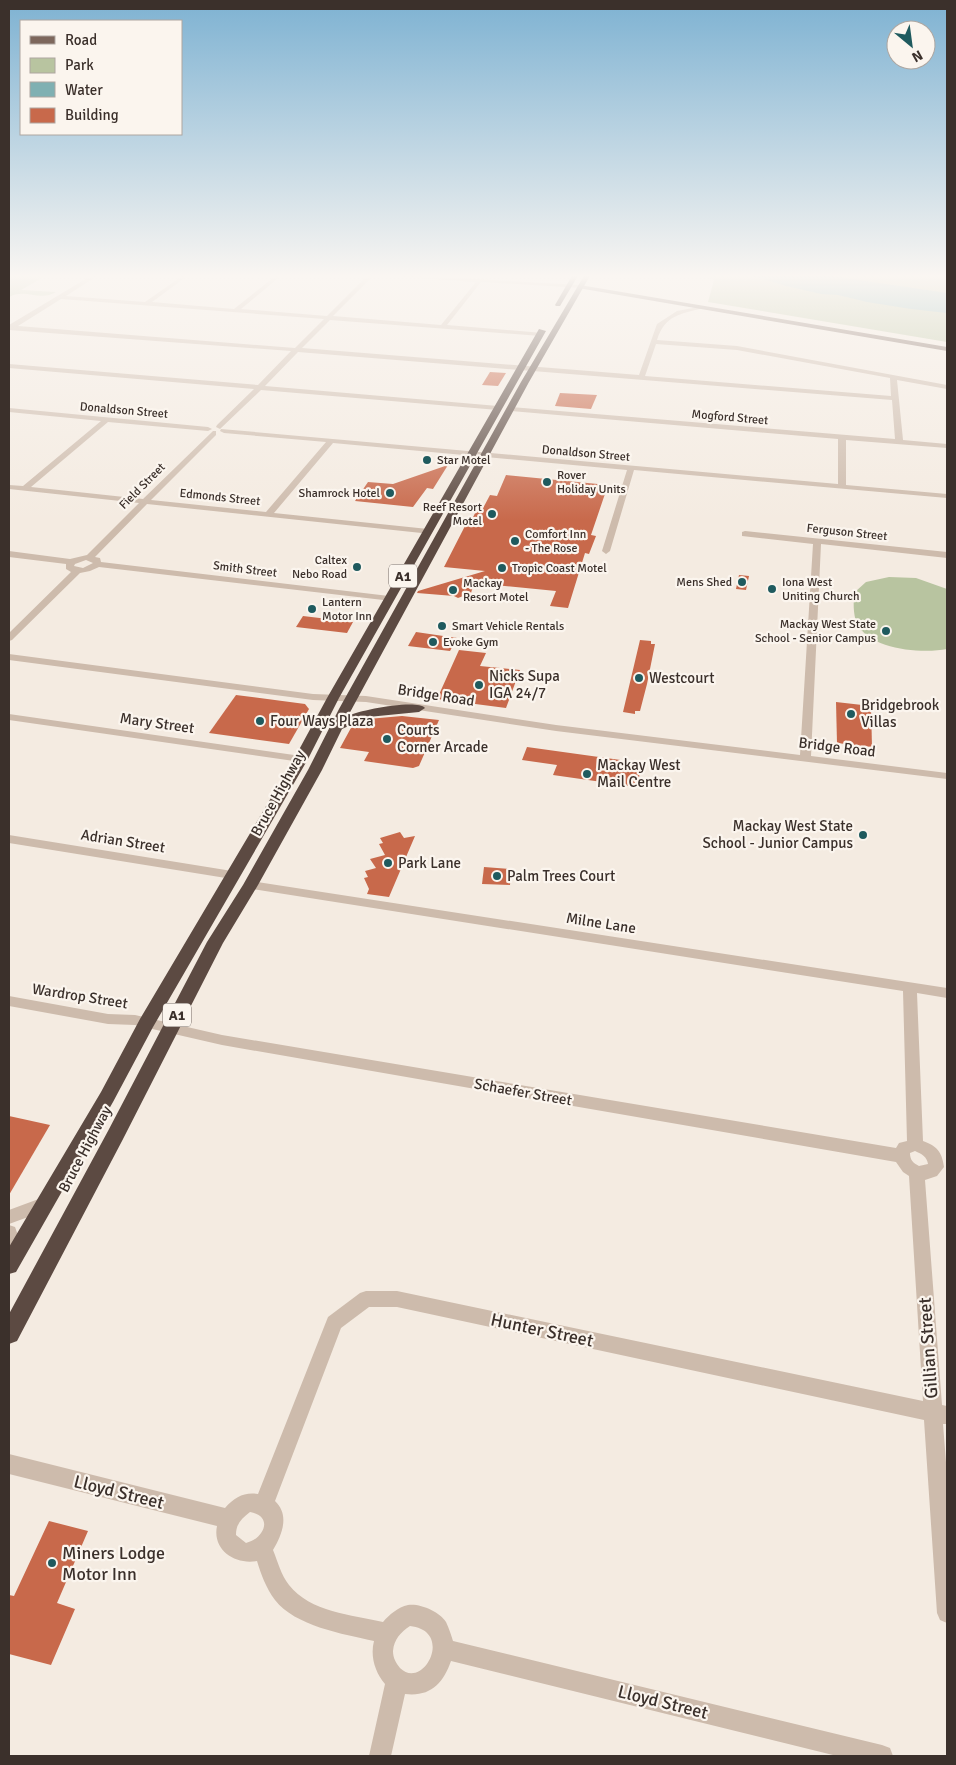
<svg xmlns="http://www.w3.org/2000/svg" width="956" height="1765" font-family="Signika,sans-serif">
	<rect width="100%" height="100%" fill="#f4ebe1"/>
	<!-- green -->
	<g fill="#b8c4a0">
		<path d="M12,274H49L21,290L56,292C40,302 25,288 9,297V275Z"/>
		<path d="M702,274H947V342L708,302L714,280Z"/>
		<path d="M889,577L916,578L947,589V649C923,654 869,650 857,623C853,615 853,600 855,592L866,582Z"/>
	</g>
	<!-- water -->
	<path fill="#7fb0b2" d="M746,274H819L947,293V313L911,309L867,302L838,295L821,294L786,286Z"/>
	<!-- building -->
	<g fill="#c8694b">
		<path d="M490,372L506,373L498,386L482,385Z"/>
		<path d="M560,393L597,395L591,409L555,406Z"/>
		<path d="M448,465L433,489L427,488L413,507L355,501L368,482L393,484Z"/>
		<path d="M506,475L608,485L591,535L596,536L589,554L585,553L568,608L550,606L556,591L474,583L471,593L458,598L454,596L417,593L418,591L485,571L444,567L465,526H469L476,511L481,512L490,495L497,496Z"/>
		<path d="M739,575L749,576L746,590L736,589Z"/>
		<path d="M303,616L353,622L347,633L296,627Z"/>
		<path d="M416,632L457,638L450,651L408,646Z"/>
		<path d="M640,640L651,641V644H655L647,684L640,711H635V714L623,712Z"/>
		<path d="M459,650L486,653L480,666L520,670L506,708L437,699Z"/>
		<path d="M236,695L305,704L309,709L289,744L209,733Z"/>
		<path d="M836,702L871,706L872,747L837,743Z"/>
		<path d="M402,716L439,720L419,766L413,768L364,761L369,752L340,748L352,726L368,719Z"/>
		<path d="M527,747L642,763L637,787L553,775L557,765L522,760Z"/>
		<path d="M400,832L404,838L415,836L389,897L367,894L369,889L364,878L368,877L365,871L376,868L370,859L385,855L379,844L383,843L380,838Z"/>
		<path d="M484,867L511,869L510,885L482,884Z"/>
		<path d="M9,1116L50,1125L9,1195Z"/>
		<path d="M49,1521L88,1531L57,1603L75,1609L51,1665L9,1654V1595L14,1596Z"/>
	</g>
	<g fill="none" stroke-linecap="round" stroke-linejoin="round">
		<!-- minor -->
		<g fill="#cdbbac" fill-rule="evenodd">
			<path d="M94,274H100L66,296L145,302L185,274H190L152,302L234,309L278,274H283L241,309L327,316L369,274H372L373,276L333,316L441,325L476,282L389,276L387,274L580,285L582,288L481,282L447,325L543,333L541,336L330,320L302,348L639,375L657,324L677,311L704,306V308C680,314 665,315 657,340L737,346L947,385V389L897,380L903,440L947,444V448L846,440V485L947,494V498L634,470L610,551L606,554L602,551L627,470L333,443L274,513L428,529L432,532L431,534L147,504L95,557L100,558L101,562L389,596L392,597V601L99,567L90,571L80,573L12,640L9,641V633L71,572L66,569V564L9,557V551L70,559L87,555L139,503L9,489V485L23,486L101,421L9,412V408L208,427L212,429L208,431L108,422L31,487L143,499L213,431H216V435L151,500L266,512L326,442L224,433L220,431L221,429L838,484V439L511,411L507,409L511,407L895,439L892,400L298,352L265,386L498,406L502,408L498,410L261,390L220,429L216,427L217,425L254,389L9,368V364L258,385L291,351L9,330V325ZM61,299L324,319L295,348L18,326ZM656,344L737,350L890,378L891,396L645,376ZM86,560L93,563L83,568L74,566L75,564Z"/>
			<path d="M745,531L947,552V558L821,544L811,756L947,773V779L556,731L366,702L313,700L9,660V654L313,694L366,696L556,725L800,755L813,544L742,536V532Z"/>
			<path d="M9,714L301,756L307,759L301,762L9,720Z"/>
			<path d="M9,835L232,871L238,875L232,879L9,843Z"/>
			<path d="M250,881L947,988V998L917,993L923,1141C937,1146 942,1152 944,1167L937,1176L925,1180L942,1405L947,1406V1424H943L947,1475V1623L940,1620L937,1613L924,1420L397,1307H369L341,1328L275,1501C290,1515 282,1535 273,1550C278,1562 281,1575 289,1585C310,1612 352,1615 383,1622C389,1615 398,1607 408,1605C420,1603 440,1612 446,1622C449,1628 451,1635 453,1641L882,1745L890,1748L893,1756H837L451,1661C443,1684 430,1697 405,1694L391,1756H369L385,1684C375,1672 370,1656 374,1641C343,1634 295,1626 275,1600C266,1588 261,1574 257,1561C235,1565 212,1550 217,1526L9,1474V1454L225,1508C235,1497 244,1492 258,1494L328,1317L360,1293L366,1291H397L923,1401L909,1176L903,1172L896,1162L222,1045L135,1025L108,1024L9,1006V996L108,1014L135,1015L222,1035L896,1148L899,1143L907,1141L903,991L246,888L244,885L246,882ZM915,1151C922,1154 927,1157 928,1164L919,1166C913,1163 910,1160 910,1153ZM250,1512C274,1516 264,1539 246,1543L236,1535C236,1524 241,1519 250,1512ZM410,1626C455,1631 423,1691 400,1668C396,1663 393,1658 393,1651C394,1639 401,1632 410,1626Z"/>
			<path d="M44,1197L50,1199L52,1204L50,1209L9,1224V1210Z"/>
			<path d="M9,1225L15,1227L24,1252L22,1257L16,1260L10,1257L9,1254Z"/>
		</g>
		<!-- major -->
		<path fill="#7d675c" fill-rule="evenodd" d="M580,285L947,347V351L578,288Z"/>
		<!-- highway -->
		<g fill="#5c4a42" fill-rule="evenodd">
			<path d="M573,274H579L560,306H556L555,305Z"/>
			<path d="M585,274H591L529,382L348,716C360,710 417,699 425,708L419,712L368,717L342,729L322,770L258,885L223,943L122,1141L17,1341L9,1344V1314L108,1131L207,942L243,885L308,770L339,709L521,382Z"/>
			<path d="M539,329L546,331L339,698L308,759L153,1027L113,1102L16,1272L9,1274V1247L101,1092L140,1019L294,759L327,698Z"/>
		</g>
	</g>
	<!-- sky -->
	<linearGradient id="sky" x2="0" y2="1"><stop stop-color="#7eb2d2"/><stop offset="0.53" stop-color="#faf6f2"/><stop offset="1" stop-color="#faf6f2" stop-opacity="0"/></linearGradient>
	<rect width="956" height="521" fill="url(#sky)"/>
	<!-- markers -->
	<g fill="#1f5a5e" stroke="#fbf5ee" stroke-width="2">
		<circle cx="427" cy="460" r="5"/>
		<circle cx="547" cy="482" r="5"/>
		<circle cx="390" cy="493" r="5"/>
		<circle cx="492" cy="514" r="5"/>
		<circle cx="515" cy="541" r="5"/>
		<circle cx="357" cy="567" r="5"/>
		<circle cx="502" cy="568" r="5"/>
		<circle cx="742" cy="582" r="5"/>
		<circle cx="772" cy="589" r="5"/>
		<circle cx="453" cy="590" r="5"/>
		<circle cx="312" cy="609" r="5"/>
		<circle cx="442" cy="626" r="5"/>
		<circle cx="886" cy="631" r="5"/>
		<circle cx="433" cy="642" r="5"/>
		<circle cx="639" cy="678" r="5"/>
		<circle cx="479" cy="685" r="5"/>
		<circle cx="851" cy="714" r="5"/>
		<circle cx="260" cy="721" r="5"/>
		<circle cx="387" cy="739" r="5"/>
		<circle cx="587" cy="774" r="5"/>
		<circle cx="863" cy="835" r="5"/>
		<circle cx="388" cy="863" r="5"/>
		<circle cx="497" cy="876" r="5"/>
		<circle cx="52" cy="1563" r="5"/>
	</g>
	<g text-anchor="middle" stroke-width="4.5" stroke-linejoin="round" paint-order="stroke">
		<!-- far-street labels -->
		<g font-size="12" fill="#3b302b" stroke="#fbf5ee">
			<text transform="translate(124 410) rotate(5)" y="4">Donaldson Street</text>
			<text transform="translate(730 417) rotate(5)" y="4">Mogford Street</text>
			<text transform="translate(586 453) rotate(5)" y="4">Donaldson Street</text>
			<text transform="translate(142 486) rotate(-45)" y="4">Field Street</text>
			<text transform="translate(220 497) rotate(6)" y="4">Edmonds Street</text>
			<text transform="translate(847 532) rotate(6)" y="4">Ferguson Street</text>
			<text transform="translate(245 569) rotate(7)" y="4">Smith Street</text>
		</g>
		<!-- far-poi labels -->
		<g font-size="12" fill="#3b302b" stroke="#fbf5ee" text-anchor="start">
			<text x="437" y="464">Star Motel</text>
			<text x="557" y="479">Rover<tspan x="557" dy="14">Holiday Units</tspan></text>
			<text x="380" y="497" text-anchor="end">Shamrock Hotel</text>
			<text x="482" y="511" text-anchor="end">Reef Resort<tspan x="482" dy="14">Motel</tspan></text>
			<text x="525" y="538">Comfort Inn<tspan x="525" dy="14">- The Rose</tspan></text>
			<text x="347" y="564" text-anchor="end">Caltex<tspan x="347" dy="14">Nebo Road</tspan></text>
			<text x="512" y="572">Tropic Coast Motel</text>
			<text x="732" y="586" text-anchor="end">Mens Shed</text>
			<text x="782" y="586">Iona West<tspan x="782" dy="14">Uniting Church</tspan></text>
			<text x="463" y="587">Mackay<tspan x="463" dy="14">Resort Motel</tspan></text>
			<text x="322" y="606">Lantern<tspan x="322" dy="14">Motor Inn</tspan></text>
			<text x="876" y="628" text-anchor="end">Mackay West State<tspan x="876" dy="14">School - Senior Campus</tspan></text>
			<text x="452" y="630">Smart Vehicle Rentals</text>
			<text x="443" y="646">Evoke Gym</text>
		</g>
		<!-- shield labels -->
		<g fill="#fbf5ee" stroke="#756b66" stroke-width="1">
			<rect x="389" y="564.5" width="28" height="23" rx="4"/>
			<rect x="163" y="1003.5" width="28" height="23" rx="4"/>
		</g>
		<g font-size="14" font-weight="bold" fill="#3b302b">
			<text x="403" y="581">A1</text>
			<text x="177" y="1020">A1</text>
		</g>
		<!-- poi labels -->
		<g font-size="15" fill="#3b302b" stroke="#fbf5ee" text-anchor="start">
			<text x="489" y="681">Nicks Supa<tspan x="489" dy="17">IGA 24/7</tspan></text>
			<text x="649" y="683">Westcourt</text>
			<text x="861" y="710">Bridgebrook<tspan x="861" dy="17">Villas</tspan></text>
			<text x="270" y="726">Four Ways Plaza</text>
			<text x="397" y="735">Courts<tspan x="397" dy="17">Corner Arcade</tspan></text>
			<text x="597" y="770">Mackay West<tspan x="597" dy="17">Mail Centre</tspan></text>
			<text x="853" y="831" text-anchor="end">Mackay West State<tspan x="853" dy="17">School - Junior Campus</tspan></text>
			<text x="398" y="868">Park Lane</text>
			<text x="507" y="881">Palm Trees Court</text>
		</g>
		<!-- street labels -->
		<g font-size="15" fill="#3b302b" stroke="#fbf5ee">
			<text transform="translate(436 695) rotate(9)" y="5">Bridge Road</text>
			<text transform="translate(157 723) rotate(8)" y="5">Mary Street</text>
			<text transform="translate(837 747) rotate(7)" y="5">Bridge Road</text>
			<text transform="translate(278 793) rotate(-61)" y="5">Bruce Highway</text>
			<text transform="translate(123 841) rotate(9)" y="5">Adrian Street</text>
			<text transform="translate(601 923) rotate(9)" y="5">Milne Lane</text>
			<text transform="translate(80 996) rotate(9)" y="5">Wardrop Street</text>
			<text transform="translate(523 1092) rotate(10)" y="5">Schaefer Street</text>
			<text transform="translate(85 1149) rotate(-62)" y="5">Bruce Highway</text>
		</g>
		<!-- near-street labels -->
		<g font-size="18" fill="#3b302b" stroke="#fbf5ee">
			<text transform="translate(542 1330) rotate(12)" y="6">Hunter Street</text>
			<text transform="translate(928 1348) rotate(-94)" y="6">Gillian Street</text>
			<text transform="translate(119 1492) rotate(14)" y="6">Lloyd Street</text>
			<text transform="translate(663 1702) rotate(14)" y="6">Lloyd Street</text>
		</g>
		<!-- near-poi labels -->
		<g font-size="18" fill="#3b302b" stroke="#fbf5ee" text-anchor="start">
			<text x="62" y="1559">Miners Lodge<tspan x="62" dy="21">Motor Inn</tspan></text>
		</g>
	</g>
	<!-- border -->
	<rect width="956" height="1765" fill="none" stroke="#3b302b" stroke-width="20"/>
	<!-- legend -->
	<rect x="20" y="20" width="162" height="115" fill="#fbf5ee" stroke="#aea6a0"/>
	<rect x="30" y="36" width="25" height="8" fill="#7d675c" stroke="#aea6a0"/>
	<text x="65" y="45" font-size="15" fill="#3b302b">Road</text>
	<rect x="30" y="58" width="25" height="15" fill="#b8c4a0" stroke="#aea6a0"/>
	<text x="65" y="70" font-size="15" fill="#3b302b">Park</text>
	<rect x="30" y="82" width="25" height="15" fill="#7fb0b2" stroke="#aea6a0"/>
	<text x="65" y="95" font-size="15" fill="#3b302b">Water</text>
	<rect x="30" y="108" width="25" height="15" fill="#c8694b" stroke="#aea6a0"/>
	<text x="65" y="120" font-size="15" fill="#3b302b">Building</text>
	<!-- north arrow -->
	<g transform="translate(911 45) rotate(151)"><circle r="24" fill="#fbf5ee" stroke="#aea6a0"/>
	<path d="M0-4L9 19L0 12L-9 19Z" fill="#1f5a5e"/>
	<text y="-8" font-size="14" font-weight="bold" text-anchor="middle" fill="#3b302b">N</text>
	</g>
</svg>
